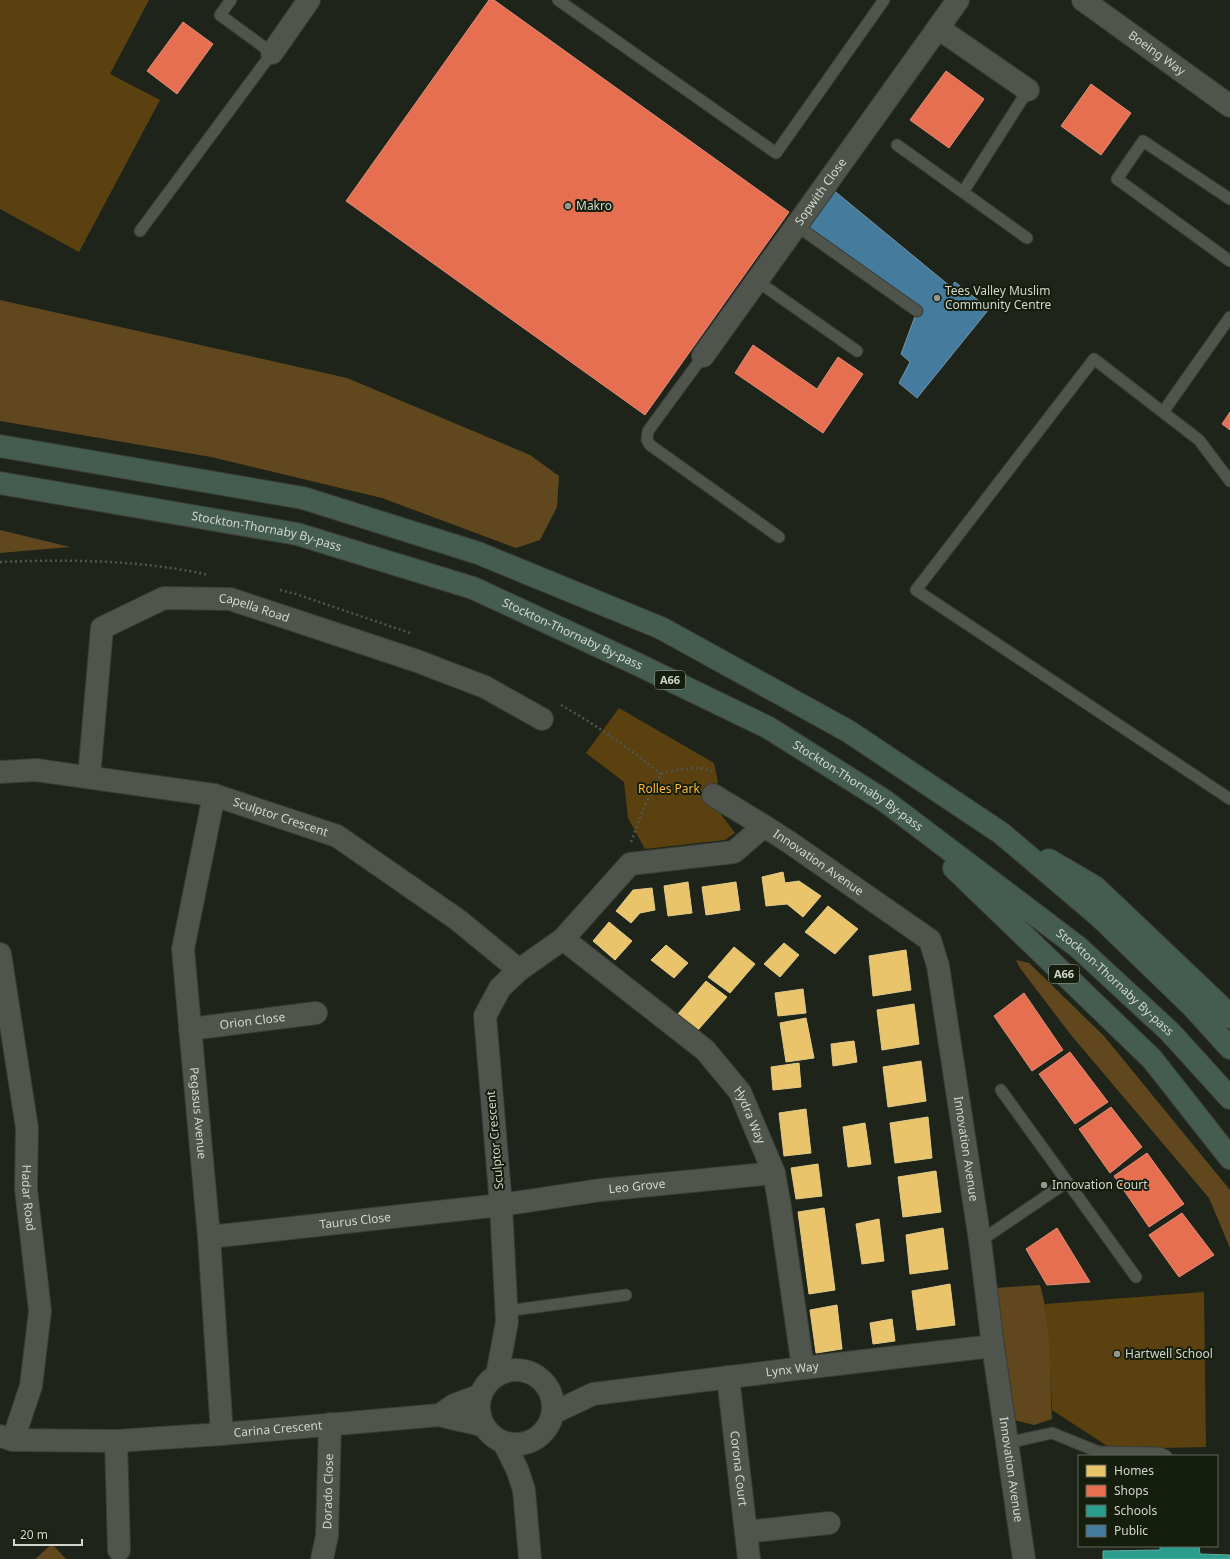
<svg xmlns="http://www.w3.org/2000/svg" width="1230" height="1559" font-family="'Noto Sans',sans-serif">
	<rect width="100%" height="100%" fill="#1f241a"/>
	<!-- green -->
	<g fill="#5b4110">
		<path d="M0,0H149L110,74L160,100L79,252L0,209Z"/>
		<path d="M619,708L714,763L718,782L713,795L714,805L735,833L725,840L645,849L628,818L624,782L586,753Z"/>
		<path d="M1204,1292L1206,1447L1112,1449L1052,1410L1048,1327L1045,1304Z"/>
	</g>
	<!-- forest -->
	<g fill="#61471d">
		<path d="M0,300L347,378L530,455L559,476L557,507L540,540L516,548L382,498L211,457L0,421Z"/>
		<path d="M0,530L70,547L0,553Z"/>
		<path d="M1016,960L1029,963L1104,1036L1230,1190V1248L1209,1198L1071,1035L1020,968Z"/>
		<path d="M1040,1285C1053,1329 1049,1374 1052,1419L1034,1425L1014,1420L994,1288Z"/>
		<path d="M52,1544L66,1559H35Z"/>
	</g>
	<!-- homes -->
	<g fill="#e9c46a" stroke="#e2ca87">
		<path d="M783,872L785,883L799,881L821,896L803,917L787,904L766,906L762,877Z"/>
		<path d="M688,882L692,913L668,916L664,886Z"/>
		<path d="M736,882L740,910L706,915L702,887Z"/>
		<path d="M652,888L655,910L640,913L631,923L616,911L633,890Z"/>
		<path d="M828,906L858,929L835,954L805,932Z"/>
		<path d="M609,922L632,941L615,960L593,941Z"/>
		<path d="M784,943L799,955L780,977L764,964Z"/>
		<path d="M666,945L688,963L674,978L651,960Z"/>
		<path d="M734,947L755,964L730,993L708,977Z"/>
		<path d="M906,950L911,990L873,996L869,956Z"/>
		<path d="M706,981L727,997L698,1030L678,1014Z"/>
		<path d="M803,989L806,1013L778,1016L775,993Z"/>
		<path d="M914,1004L919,1044L882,1050L877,1010Z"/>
		<path d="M806,1018L814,1058L786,1062L780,1023Z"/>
		<path d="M854,1041L857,1062L833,1066L831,1044Z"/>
		<path d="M921,1061L926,1101L888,1107L883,1067Z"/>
		<path d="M799,1063L801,1087L773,1090L771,1067Z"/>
		<path d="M806,1109L811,1153L784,1156L779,1113Z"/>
		<path d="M928,1117L932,1158L895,1163L890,1123Z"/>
		<path d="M865,1123L871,1164L848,1167L843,1127Z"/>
		<path d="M818,1164L822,1196L796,1199L791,1168Z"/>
		<path d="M936,1171L941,1212L903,1217L898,1177Z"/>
		<path d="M824,1208L835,1290L809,1294L798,1212Z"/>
		<path d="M879,1219L884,1261L862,1264L856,1224Z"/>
		<path d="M943,1228L948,1269L910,1274L906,1235Z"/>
		<path d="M950,1284L955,1325L917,1330L912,1291Z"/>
		<path d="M837,1305L842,1349L816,1353L810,1310Z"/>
		<path d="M892,1319L895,1341L873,1344L870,1323Z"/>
	</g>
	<!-- shops -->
	<g fill="#e76f51" stroke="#e08e76">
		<path d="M489,0H494L789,212L645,415L346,201Z"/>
		<path d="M183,22L213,44L177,94L147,71Z"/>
		<path d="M946,71L984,99L949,148L910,120Z"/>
		<path d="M1091,84L1131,113L1101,155L1061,126Z"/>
		<path d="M753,345L817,389L838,357L863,374L823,433L735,373Z"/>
		<path d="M1230,412V430L1222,424Z"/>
		<path d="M1024,993L1063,1050L1032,1071L994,1016Z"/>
		<path d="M1070,1052L1108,1102L1075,1124L1039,1074Z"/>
		<path d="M1111,1107L1142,1147L1110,1173L1079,1129Z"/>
		<path d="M1147,1153L1184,1204L1149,1227L1114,1176Z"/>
		<path d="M1182,1213L1214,1255L1179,1277L1149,1235Z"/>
		<path d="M1057,1228L1090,1282L1047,1285L1026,1249Z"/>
	</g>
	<!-- schools -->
	<path fill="#2a9d8f" stroke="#5caea1" d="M1160,1546H1199L1200,1554L1230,1555V1559H1103V1551L1160,1550Z"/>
	<!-- public -->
	<path fill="#457b9d" stroke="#6f97ab" d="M826,184L951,287L955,282L989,309L917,398L899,383L910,362L901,354L917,311L797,226Z"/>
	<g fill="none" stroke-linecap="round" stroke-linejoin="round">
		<defs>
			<g id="lane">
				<path d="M558,0L776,153L884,0"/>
				<path d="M897,145L1027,238"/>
				<path d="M963,192L1028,90"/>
				<path d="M1230,199L1143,141L1117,179L1230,261"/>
				<path d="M797,226L917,311"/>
				<path d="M140,231L272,53L220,15L231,0"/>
				<path d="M757,281L857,351"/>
				<path d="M703,356L648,431L647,440L650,445L779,537"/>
				<path d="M1163,412L1230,317"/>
				<path d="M1230,481L1199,440L1094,359L916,590L1230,799"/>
				<path d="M1001,1090L1136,1277"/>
				<path d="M980,1241L1067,1182"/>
				<path d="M506,1311L626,1295"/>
				<path d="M1007,1443L1052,1433L1099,1452"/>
				<path d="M1102,1456L1099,1452L1160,1453L1166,1456"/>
			</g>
			<g id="street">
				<path id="s1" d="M1083,0L1230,106"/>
				<path d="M938,28L1028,90"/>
				<path d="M272,53L309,0"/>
				<path id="s2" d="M703,356L958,0"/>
				<path id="s3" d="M0,772L36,770L214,795L337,836L458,920L519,970"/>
				<path id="s4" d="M89,777L102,628L164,598L230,599L417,661L485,687L542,719"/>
				<path id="s5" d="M214,795L183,949L209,1237L222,1434"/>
				<path d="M713,795L764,826"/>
				<path id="s6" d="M563,939L705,1050L740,1092L774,1173L780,1207L803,1368"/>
				<path id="s7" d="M0,954L27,1128L26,1189L40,1311L31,1386L13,1440"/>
				<path id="s8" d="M190,1029L316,1013"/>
				<path id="s9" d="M209,1237L501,1205L601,1190L774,1173"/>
				<circle cx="516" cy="1407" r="37"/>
				<path id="s10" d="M497,1375L507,1322L501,1205L485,1016L500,988L519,970L563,939L630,864L734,852L764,826L789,842L930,940L938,966L980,1241L993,1346L1024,1559"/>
				<path id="s11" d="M728,1377L749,1559"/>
				<path id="s12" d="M553,1413L593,1394L803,1368L993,1346"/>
				<path d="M440,1415L454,1405L481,1395"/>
				<path id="s13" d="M0,1436L13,1440L116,1441L222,1434L440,1415C455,1420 469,1421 484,1426"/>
				<path d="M116,1441L119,1550"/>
				<path d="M504,1443L517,1469L524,1490L530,1559"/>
				<path d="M746,1532L829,1523"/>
				<path id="s14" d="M322,1559L327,1536L330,1424"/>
			</g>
			<g id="highway">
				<path d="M0,446L303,498L478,553L661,628L848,731L1001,833L1099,916L1193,1007L1230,1048"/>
				<path id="s15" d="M0,483L297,534L473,588L637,664L769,728L885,801L1078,947L1170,1032L1230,1098"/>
				<path d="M1049,860L1095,887L1217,1003L1230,1017"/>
				<path d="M954,868L1152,1059L1230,1158"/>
			</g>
		</defs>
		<!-- lane casing -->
		<use href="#lane" stroke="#393d36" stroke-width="13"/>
		<!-- street casing -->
		<use href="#street" stroke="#393d36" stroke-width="24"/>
		<!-- highway casing -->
		<use href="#highway" stroke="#393d36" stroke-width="24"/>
		<!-- path -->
		<g stroke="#525550" stroke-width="2.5" stroke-dasharray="2 3" stroke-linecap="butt">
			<path d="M0,562C70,559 141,560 209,575"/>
			<path d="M280,590L296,594L410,633"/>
			<path d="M561,705C596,725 629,748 661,774"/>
			<path d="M631,842L645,805L661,774C676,770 698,764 712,772"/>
		</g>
		<!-- lane -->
		<use href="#lane" stroke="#4f544c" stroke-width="11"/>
		<!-- street -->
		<use href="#street" stroke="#4f544c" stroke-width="22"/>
		<!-- highway -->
		<use href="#highway" stroke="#455c50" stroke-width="22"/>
	</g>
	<!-- markers -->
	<g fill="#93988e" stroke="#151d0d" stroke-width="1.5">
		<circle cx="568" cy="206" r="4"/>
		<circle cx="937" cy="298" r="4"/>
		<circle cx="1044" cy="1185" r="4"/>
		<circle cx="1117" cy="1354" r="4"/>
	</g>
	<g text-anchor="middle" stroke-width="4" stroke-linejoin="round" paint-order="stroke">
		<!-- shield labels -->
		<g fill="#151d0d" stroke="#999f93" stroke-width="1">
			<rect x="655" y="671" width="30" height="18" rx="3"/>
			<rect x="1049" y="965" width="30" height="18" rx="3"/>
		</g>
		<g font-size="11" font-weight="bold" fill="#d1d7cc">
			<text x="670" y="684">A66</text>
			<text x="1064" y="978">A66</text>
		</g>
		<!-- street labels -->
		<g font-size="12" fill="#d1d7cc" stroke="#151d0d">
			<text dy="4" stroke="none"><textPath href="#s1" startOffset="91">Boeing Way</textPath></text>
			<text dy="4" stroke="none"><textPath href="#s2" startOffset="202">Sopwith Close</textPath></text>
			<text dy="4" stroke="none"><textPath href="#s15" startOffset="271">Stockton-Thornaby By-pass</textPath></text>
			<text dy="4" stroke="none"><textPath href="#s4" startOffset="310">Capella Road</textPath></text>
			<text dy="4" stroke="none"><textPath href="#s15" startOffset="595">Stockton-Thornaby By-pass</textPath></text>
			<text dy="4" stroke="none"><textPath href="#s15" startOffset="919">Stockton-Thornaby By-pass</textPath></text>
			<text dy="4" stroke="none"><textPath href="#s3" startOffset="286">Sculptor Crescent</textPath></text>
			<text dy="4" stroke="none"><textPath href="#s10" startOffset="783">Innovation Avenue</textPath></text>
			<text dy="4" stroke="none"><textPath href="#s15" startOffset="1243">Stockton-Thornaby By-pass</textPath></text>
			<text dy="4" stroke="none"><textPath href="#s8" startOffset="63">Orion Close</textPath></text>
			<text dy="4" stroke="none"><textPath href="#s5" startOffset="322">Pegasus Avenue</textPath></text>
			<text dy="4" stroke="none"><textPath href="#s6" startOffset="260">Hydra Way</textPath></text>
			<text transform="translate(495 1140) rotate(-95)" y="4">Sculptor Crescent</text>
			<text dy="4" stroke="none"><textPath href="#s10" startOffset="1131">Innovation Avenue</textPath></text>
			<text dy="4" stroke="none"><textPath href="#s9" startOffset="431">Leo Grove</textPath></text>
			<text dy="4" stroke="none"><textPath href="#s7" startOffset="246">Hadar Road</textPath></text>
			<text dy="4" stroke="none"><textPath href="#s9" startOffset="147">Taurus Close</textPath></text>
			<text dy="4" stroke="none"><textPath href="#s12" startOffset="245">Lynx Way</textPath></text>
			<text dy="4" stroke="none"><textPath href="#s13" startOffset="279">Carina Crescent</textPath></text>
			<text dy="4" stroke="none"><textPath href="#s11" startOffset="92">Corona Court</textPath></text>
			<text dy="4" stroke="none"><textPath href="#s10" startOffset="1455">Innovation Avenue</textPath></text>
			<text dy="4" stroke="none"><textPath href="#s14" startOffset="68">Dorado Close</textPath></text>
		</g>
		<!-- poi labels -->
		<g font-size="12" fill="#d1d7cc" stroke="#151d0d" text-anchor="start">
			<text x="576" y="210">Makro</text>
			<text x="945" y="295">Tees Valley Muslim<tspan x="945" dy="14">Community Centre</tspan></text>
			<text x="1052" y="1189">Innovation Court</text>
			<text x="1125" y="1358">Hartwell School</text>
		</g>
		<!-- park labels -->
		<g font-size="12" fill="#fcb53a" stroke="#151d0d">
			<text x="669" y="793">Rolles Park</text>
		</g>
	</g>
	<!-- legend -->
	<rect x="1078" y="1455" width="140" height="92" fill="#151d0d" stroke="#606759"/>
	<rect x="1086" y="1465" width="20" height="12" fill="#e9c46a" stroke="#606759"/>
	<text x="1114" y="1475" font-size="12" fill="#d1d7cc">Homes</text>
	<rect x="1086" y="1485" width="20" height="12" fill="#e76f51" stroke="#606759"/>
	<text x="1114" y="1495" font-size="12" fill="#d1d7cc">Shops</text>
	<rect x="1086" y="1505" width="20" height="12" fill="#2a9d8f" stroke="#606759"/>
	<text x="1114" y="1515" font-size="12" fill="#d1d7cc">Schools</text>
	<rect x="1086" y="1525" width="20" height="12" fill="#457b9d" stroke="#606759"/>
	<text x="1114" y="1535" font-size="12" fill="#d1d7cc">Public</text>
	<!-- scale -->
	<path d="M14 1539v6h68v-6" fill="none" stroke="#d1d7cc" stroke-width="2"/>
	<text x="20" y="1539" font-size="12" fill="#d1d7cc" stroke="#151d0d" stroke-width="3" paint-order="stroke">20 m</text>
</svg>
